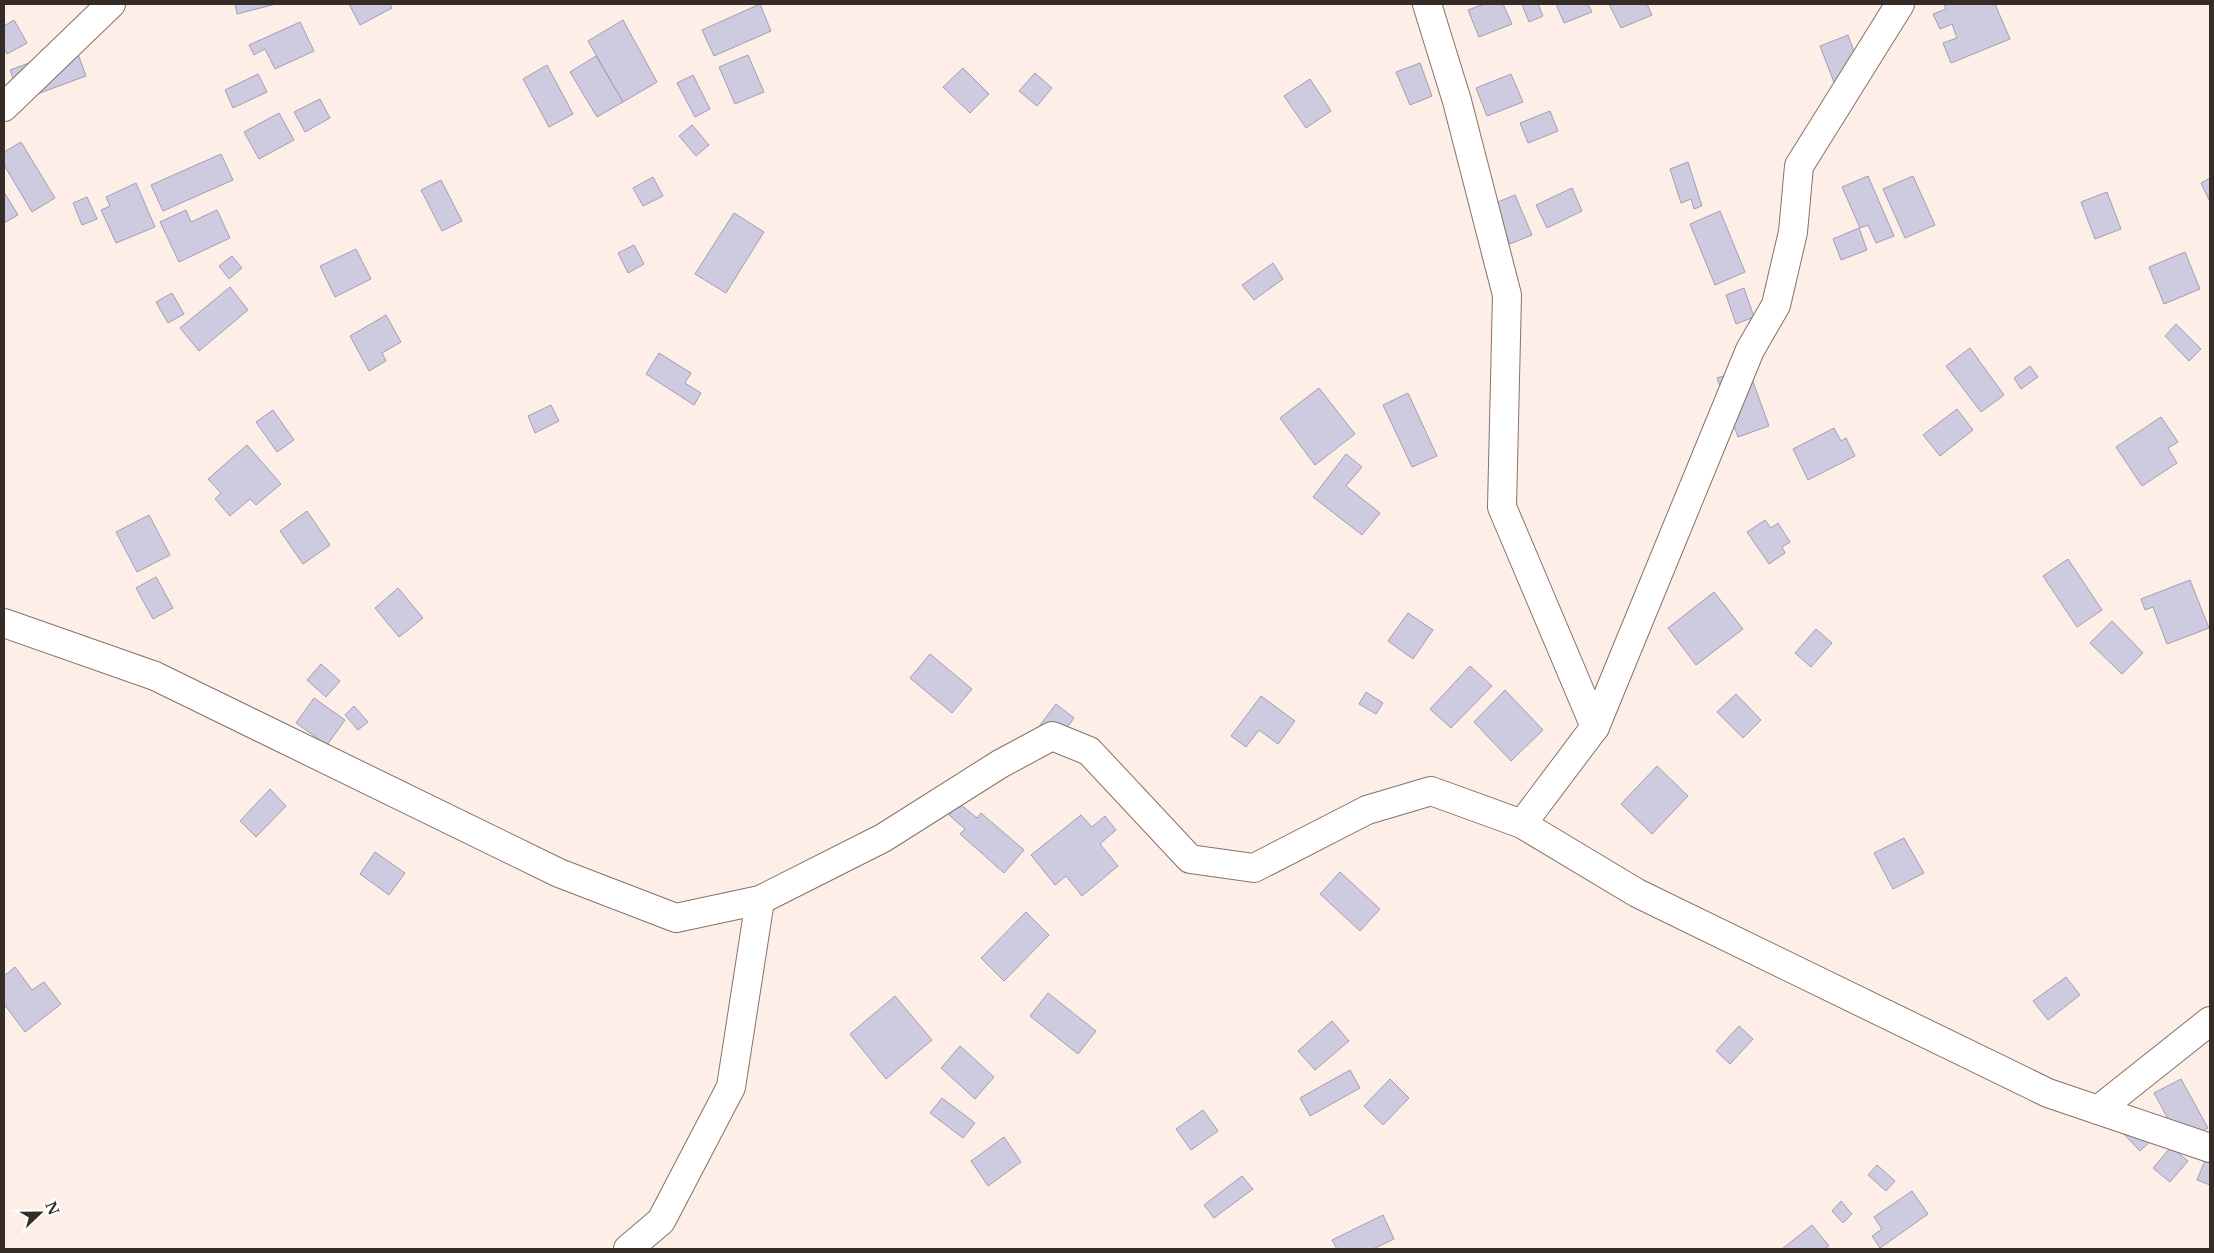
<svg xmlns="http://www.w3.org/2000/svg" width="2214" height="1253" font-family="'Libre Baskerville',serif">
	<rect width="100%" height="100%" fill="#fdefe7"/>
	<!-- building -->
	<g fill="#cecae0" stroke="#a29eb3">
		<path d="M235,4H276L237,14Z"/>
		<path d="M349,4H390L392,8L360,25Z"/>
		<path d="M760,4L771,31L714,56L702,30Z"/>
		<path d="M1484,4H1503L1512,24L1479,37L1468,10Z"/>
		<path d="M1522,4H1538L1543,16L1529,22Z"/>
		<path d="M1556,4H1588L1592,12L1564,23Z"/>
		<path d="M1609,4H1647L1652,15L1621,28Z"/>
		<path d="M1944,4H1995L2010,39L1951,63L1943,43L1957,38L1952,24L1940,29L1933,14L1946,9Z"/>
		<path d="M14,20L27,43L7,54L4,48V26Z"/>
		<path d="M623,20L657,82L623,102L588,41Z"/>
		<path d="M300,22L314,51L275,69L265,49L254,55L249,45Z"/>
		<path d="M1848,35L1864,79L1837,90L1820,46Z"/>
		<path d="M75,46L86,76L21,100L10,70Z"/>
		<path d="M748,55L764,92L735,104L719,67Z"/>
		<path d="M596,56L623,102L597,117L570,72Z"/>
		<path d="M1420,63L1432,96L1410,105L1396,72Z"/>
		<path d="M547,65L573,114L549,127L523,79Z"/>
		<path d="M963,68L989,94L970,113L943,87Z"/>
		<path d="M1035,73L1052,88L1037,106L1019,91Z"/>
		<path d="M258,74L267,92L233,108L225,90Z"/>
		<path d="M1511,74L1523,102L1487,116L1476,88Z"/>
		<path d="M693,75L710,109L695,117L677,83Z"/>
		<path d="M1310,79L1331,111L1306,128L1284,96Z"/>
		<path d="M320,99L330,118L305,132L294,112Z"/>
		<path d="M1550,111L1558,131L1528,143L1520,123Z"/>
		<path d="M279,113L294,140L259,159L244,132Z"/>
		<path d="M692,125L709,145L696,156L679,136Z"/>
		<path d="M21,142L55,198L32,212L4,165V152Z"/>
		<path d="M221,154L233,180L163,211L151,185Z"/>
		<path d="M1688,162L1702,206L1694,209L1691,199L1681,203L1670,169Z"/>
		<path d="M1868,176L1894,236L1876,243L1868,225L1860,228L1842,187Z"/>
		<path d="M1913,176L1935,225L1905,238L1883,189Z"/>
		<path d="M653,177L663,196L643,206L633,188Z"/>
		<path d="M2210,178V202L2201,183Z"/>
		<path d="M441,180L462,221L442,231L421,190Z"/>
		<path d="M136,183L155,227L116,243L101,210L110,206L106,197Z"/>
		<path d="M1572,188L1582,211L1547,228L1536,205Z"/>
		<path d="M4,192L18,215L4,223Z"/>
		<path d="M2107,192L2121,229L2095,239L2081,202Z"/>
		<path d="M1515,195L1532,235L1510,244L1493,204Z"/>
		<path d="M87,197L97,219L82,225L73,203Z"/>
		<path d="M186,210L191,222L217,210L230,238L179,262L160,222Z"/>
		<path d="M1720,211L1745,272L1715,285L1690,224Z"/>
		<path d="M734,213L764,232L726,293L695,274Z"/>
		<path d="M1859,228L1867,250L1841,260L1833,239Z"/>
		<path d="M634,245L644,264L628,273L618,253Z"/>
		<path d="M356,249L371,279L335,297L320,266Z"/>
		<path d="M2185,252L2200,289L2164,304L2149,267Z"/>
		<path d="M232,256L242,268L229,279L219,266Z"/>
		<path d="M1273,263L1283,279L1254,300L1242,285Z"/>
		<path d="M230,287L248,310L199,351L180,328Z"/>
		<path d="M1744,288L1754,317L1736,324L1726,295Z"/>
		<path d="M172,293L184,314L168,323L156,302Z"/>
		<path d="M386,315L401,342L382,353L386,361L369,371L350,336Z"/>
		<path d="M2176,324L2201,349L2189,361L2165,336Z"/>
		<path d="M1970,348L2004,395L1981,412L1946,366Z"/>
		<path d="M659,353L691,373L685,383L701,393L694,405L646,374Z"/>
		<path d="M2030,366L2038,377L2021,389L2014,378Z"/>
		<path d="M1748,368L1769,426L1738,437L1717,378Z"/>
		<path d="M1319,388L1355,434L1315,465L1280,418Z"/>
		<path d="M1408,393L1437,456L1412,467L1383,405Z"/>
		<path d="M551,405L559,421L535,433L528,416Z"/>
		<path d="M1957,409L1973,430L1940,456L1923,435Z"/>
		<path d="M273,410L294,440L277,452L256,422Z"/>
		<path d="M2161,417L2178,442L2168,448L2177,463L2142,486L2116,447Z"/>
		<path d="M1834,428L1841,441L1846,438L1855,456L1808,480L1793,449Z"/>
		<path d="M247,445L281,484L256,505L250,499L230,516L215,499L221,493L208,479Z"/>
		<path d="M1346,454L1362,467L1346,486L1380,513L1362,535L1313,497Z"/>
		<path d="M307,511L330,545L303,564L280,531Z"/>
		<path d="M149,515L170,555L137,572L116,532Z"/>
		<path d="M1765,520L1771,528L1778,523L1790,542L1782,547L1785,553L1769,564L1747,532Z"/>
		<path d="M2068,559L2102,610L2077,627L2043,576Z"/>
		<path d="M156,577L173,608L153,619L136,588Z"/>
		<path d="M2190,580L2209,628L2167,644L2153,607L2145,610L2141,599Z"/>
		<path d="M398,588L423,618L399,637L375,608Z"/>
		<path d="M1714,592L1743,629L1696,665L1668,628Z"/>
		<path d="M1408,613L1433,630L1413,659L1388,641Z"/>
		<path d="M2112,621L2143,653L2122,674L2090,643Z"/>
		<path d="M1816,629L1832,643L1811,667L1795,653Z"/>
		<path d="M930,654L972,689L952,713L910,678Z"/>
		<path d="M321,664L340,681L326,697L307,680Z"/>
		<path d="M1470,666L1492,686L1451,728L1430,709Z"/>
		<path d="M1505,690L1543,730L1511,761L1474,722Z"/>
		<path d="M1366,692L1383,703L1376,714L1359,704Z"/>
		<path d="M1736,694L1761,720L1743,738L1717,712Z"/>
		<path d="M1261,696L1295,721L1278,744L1259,730L1246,747L1231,736Z"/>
		<path d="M314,698L345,720L327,745L296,723Z"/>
		<path d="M1056,704L1074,718L1054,746L1035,732Z"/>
		<path d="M354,706L368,722L358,730L345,715Z"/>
		<path d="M1657,766L1688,796L1652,834L1621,804Z"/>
		<path d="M270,789L286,806L256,837L240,821Z"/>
		<path d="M959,803L977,818L981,813L1024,850L1004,873L960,834L965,829L949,815Z"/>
		<path d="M1081,815L1092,827L1105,816L1116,830L1100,844L1118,866L1082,896L1066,876L1055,885L1031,855Z"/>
		<path d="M1904,838L1924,873L1893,889L1874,853Z"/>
		<path d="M375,852L405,873L389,895L360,874Z"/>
		<path d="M1340,872L1380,909L1360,931L1320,894Z"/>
		<path d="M1026,912L1049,935L1004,981L981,958Z"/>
		<path d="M15,967L32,990L44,982L61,1004L25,1032L4,1004V976Z"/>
		<path d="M2066,977L2080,995L2048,1020L2033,1001Z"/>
		<path d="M1048,993L1096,1031L1078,1054L1030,1016Z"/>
		<path d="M895,996L932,1040L886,1079L850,1034Z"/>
		<path d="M1332,1021L1349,1041L1315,1070L1298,1051Z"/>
		<path d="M1739,1026L1753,1039L1730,1064L1716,1051Z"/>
		<path d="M960,1046L994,1077L975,1099L941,1068Z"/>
		<path d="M1350,1070L1360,1088L1310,1116L1300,1098Z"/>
		<path d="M1390,1079L1409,1098L1383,1125L1364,1106Z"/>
		<path d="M2181,1079L2208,1128L2181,1143L2154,1093Z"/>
		<path d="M942,1098L975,1123L963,1138L930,1113Z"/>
		<path d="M1203,1110L1218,1131L1191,1150L1176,1129Z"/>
		<path d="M2120,1130L2155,1137L2140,1151Z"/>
		<path d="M1004,1137L1021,1162L988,1186L971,1161Z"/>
		<path d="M2171,1147L2188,1161L2170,1182L2153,1168Z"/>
		<path d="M2206,1158L2210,1160V1185L2197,1180Z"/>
		<path d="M1877,1165L1895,1181L1886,1191L1868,1175Z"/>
		<path d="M1242,1176L1253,1189L1214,1218L1204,1205Z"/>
		<path d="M1912,1191L1928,1214L1880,1248L1872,1236L1882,1229L1874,1217Z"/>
		<path d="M1841,1201L1852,1214L1843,1223L1832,1211Z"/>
		<path d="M1383,1215L1394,1239L1373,1249H1337L1332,1240Z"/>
		<path d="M1812,1225L1829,1246L1824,1249H1782Z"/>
	</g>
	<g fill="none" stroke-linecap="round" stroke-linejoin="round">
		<defs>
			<g id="minor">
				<path d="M1427,4L1457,101L1507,295L1502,507L1595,727"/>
				<path d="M4,107L111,4"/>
				<path d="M4,623L155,676L559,873L676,918L760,900L883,838L1000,764L1052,736L1089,751L1190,859L1254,868L1367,810L1431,791L1522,824L1637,893L2048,1093L2210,1148"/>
				<path d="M1522,824L1595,727L1750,350L1776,305L1793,232L1799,166L1900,4"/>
				<path d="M2098,1110L2210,1021"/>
				<path d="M628,1249L661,1221L731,1087L760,900"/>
			</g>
		</defs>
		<!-- minor casing -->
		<use href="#minor" stroke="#857267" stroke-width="30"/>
		<!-- minor -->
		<use href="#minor" stroke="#fff" stroke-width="28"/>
	</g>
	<!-- border -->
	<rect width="2214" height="1253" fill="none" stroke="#352c28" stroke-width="10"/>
	<!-- north arrow -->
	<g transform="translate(40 1213) rotate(68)" stroke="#ffffff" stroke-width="4" paint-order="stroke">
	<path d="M0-4L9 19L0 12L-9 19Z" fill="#352c28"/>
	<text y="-8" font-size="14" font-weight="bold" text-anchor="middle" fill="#352c28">N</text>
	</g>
</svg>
